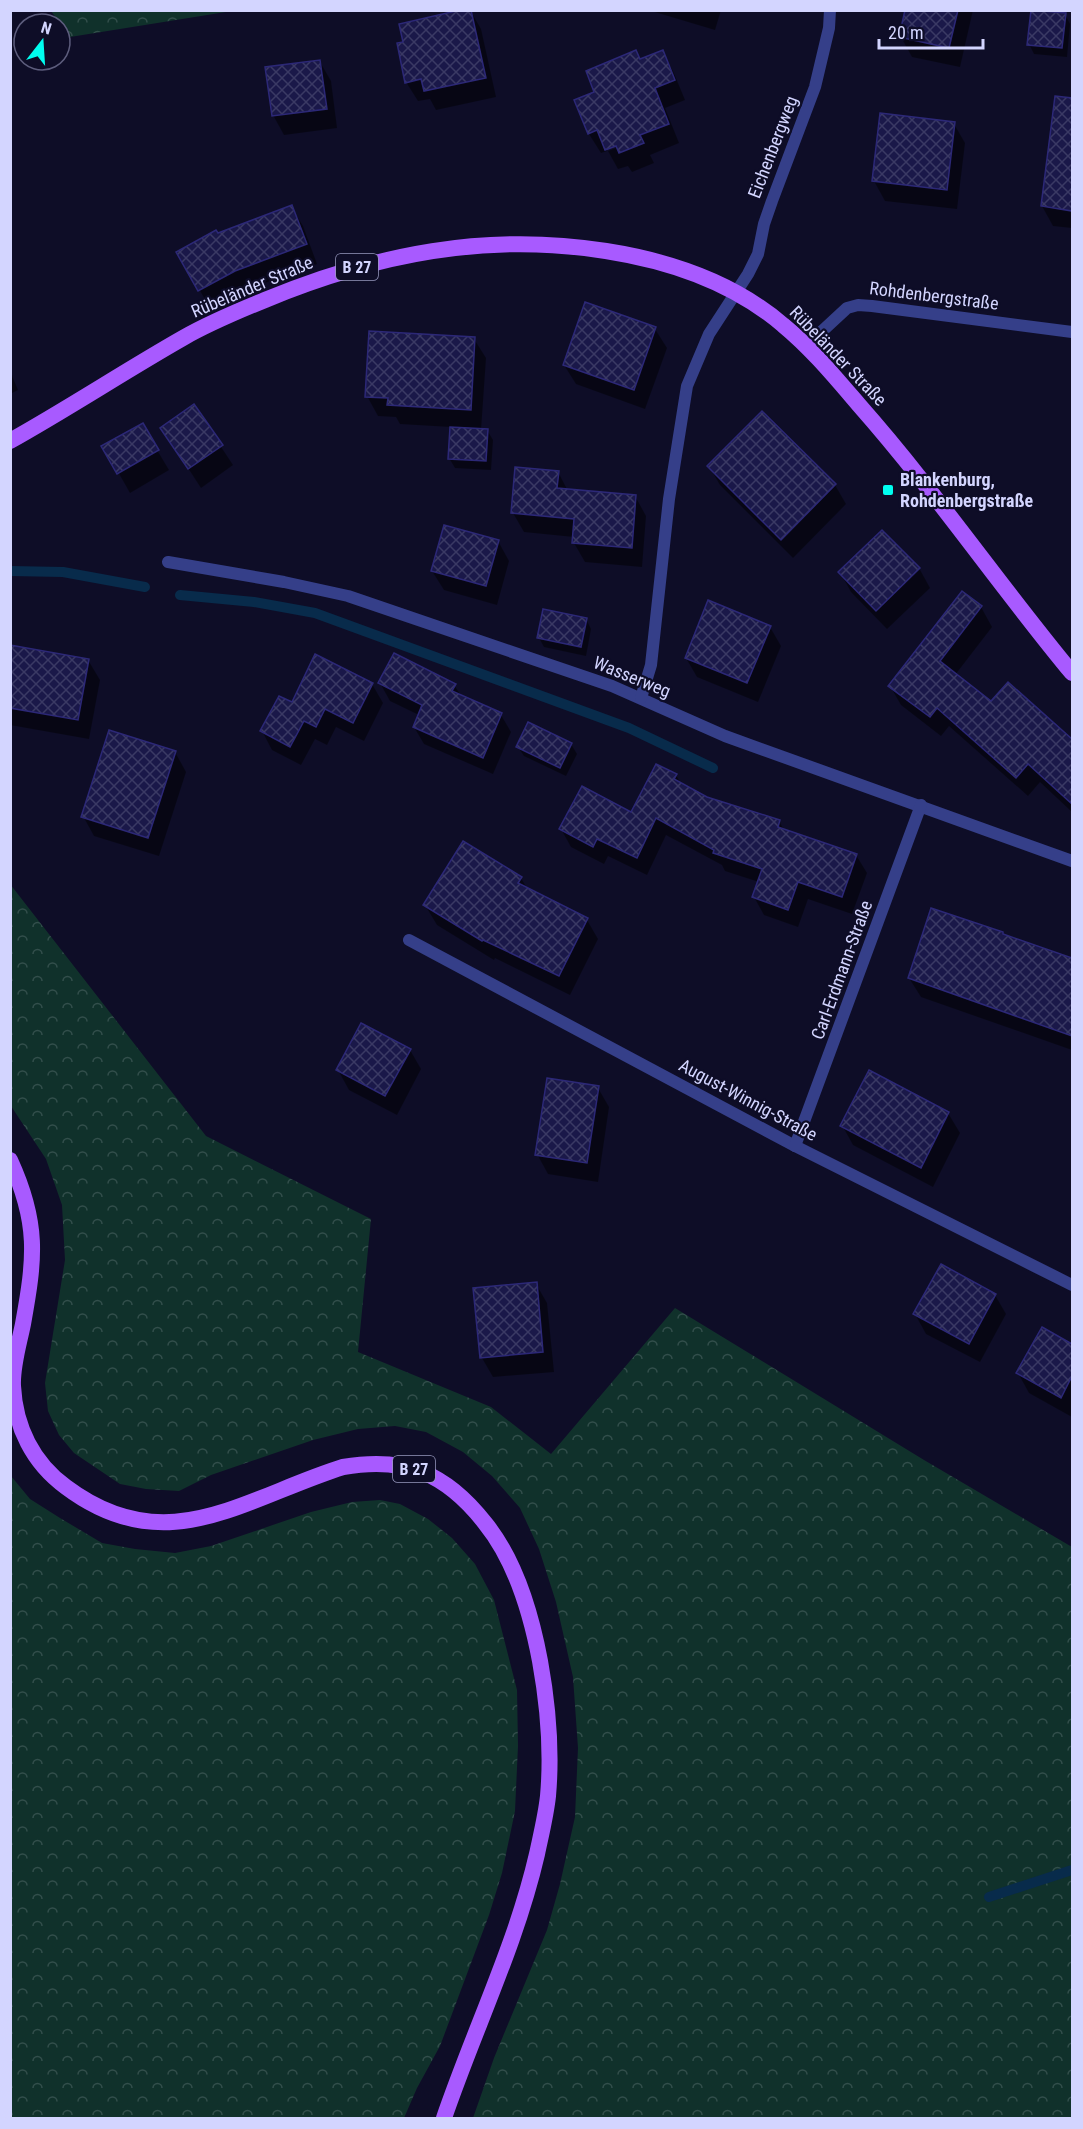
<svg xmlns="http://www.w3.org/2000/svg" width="1083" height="2129" font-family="'Roboto Condensed',sans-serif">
	<defs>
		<pattern id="forest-crowns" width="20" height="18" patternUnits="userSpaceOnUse" patternTransform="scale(1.5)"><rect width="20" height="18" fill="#10312b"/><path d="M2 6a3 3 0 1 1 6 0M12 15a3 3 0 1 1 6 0" fill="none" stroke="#324e4b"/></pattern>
		<pattern id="building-cross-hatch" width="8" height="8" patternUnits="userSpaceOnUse" patternTransform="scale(1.5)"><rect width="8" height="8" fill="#1a1849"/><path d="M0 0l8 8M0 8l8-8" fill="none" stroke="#3a3964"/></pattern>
	</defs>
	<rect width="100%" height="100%" fill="#0e0d27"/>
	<!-- forest -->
	<g fill="url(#forest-crowns)">
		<path d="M51,11H232L70,37Z"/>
		<path d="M10,884L206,1136L371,1219L358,1352L491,1407L551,1454L675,1308L924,1460L1072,1547V2118H473L494,2058L547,1930L560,1884L575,1817L578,1748L573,1677L556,1602L539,1549L520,1508L492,1476L463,1452L426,1432L395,1426L358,1429L313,1440L211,1475L179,1491L146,1489L120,1484L74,1453L59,1435L48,1411L45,1383L65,1260L62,1205L46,1159L11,1106Z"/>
		<path d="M11,1476L30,1499L60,1518L102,1543L135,1549L175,1553L211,1546L311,1512L352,1502L380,1500L400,1504L428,1519L452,1538L475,1564L494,1600L517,1690L518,1746L515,1811L502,1873L489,1915L440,2046L417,2088L404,2118H11Z"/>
	</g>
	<!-- shadow -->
	<g fill="#0007">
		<path d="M470,10L481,29L496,97L436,110L430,99L418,101L406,82Z"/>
		<path d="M648,10H721L715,30Z"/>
		<path d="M907,10H973L960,67L912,57L901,37Z"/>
		<path d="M1065,14L1070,24L1067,57L1034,54L1029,44Z"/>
		<path d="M662,52L673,71L685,100L665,108L679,143L650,155L654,163L632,172L628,166L618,169L608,151L624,145L622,142L607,148V151L601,153L589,134L576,101L596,93L641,61Z"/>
		<path d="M320,62L331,81L337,128L284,135L273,115Z"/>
		<path d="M954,124L965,143L957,209L885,201L874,181Z"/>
		<path d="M1051,141L1072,145V228L1053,226L1042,206Z"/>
		<path d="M291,207L303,226L317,264L246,290L211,310L178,252L217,235Z"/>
		<path d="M655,329L667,348L645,409L576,384L564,365Z"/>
		<path d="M474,339L486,358L481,430H487L493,440L491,470L455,468L449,458L451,427L400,424L396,417L378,416L367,396Z"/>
		<path d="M10,371L18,390L10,394V378L13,377Z"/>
		<path d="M194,406L233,465L201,488L162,428Z"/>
		<path d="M142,425L169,470L130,493L104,447Z"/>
		<path d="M709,466L835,485L846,504L793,558L720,485Z"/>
		<path d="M558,472L568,491L635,496L646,516L642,567L585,562L574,543V537L524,532L513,513Z"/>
		<path d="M498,541L509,561L497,605L444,590L432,571Z"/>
		<path d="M919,568L930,588L887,629L851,592L840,572Z"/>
		<path d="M962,593L981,607L992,627L955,675L992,703L1008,684L1072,741V817L1071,813L1072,812L1040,782L1028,796L949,726L941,736L901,705L890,686Z"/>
		<path d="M586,619L591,629L586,656L544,647L539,638Z"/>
		<path d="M770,627L781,646L758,702L697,677L686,658Z"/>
		<path d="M10,646L88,660L100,680L89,739L10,725Z"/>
		<path d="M380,683L454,685L462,697L501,715L511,732L493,774L424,744L414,727L419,715L390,701Z"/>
		<path d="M372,684L383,703L364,741L336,727L327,745L315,739L301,765L272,750L262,731L292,705Z"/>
		<path d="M571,744L577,754L566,776L524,756L518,747Z"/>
		<path d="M175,752L186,772L159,856L94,836L83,816Z"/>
		<path d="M676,775L681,784L707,798L779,821L784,830L856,855L867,873L852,914L808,899L798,927L764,915L754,897L759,882L725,871L722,865L666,835L647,875L608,856L604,864L571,847L561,829L631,814Z"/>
		<path d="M521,878L528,890L587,920L598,939L570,995L495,958L494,960L437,925L425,905Z"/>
		<path d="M1002,933L1004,936L1072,960V1050L921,997L909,978Z"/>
		<path d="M410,1050L421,1069L397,1115L349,1090L338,1070Z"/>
		<path d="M598,1088L609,1107L598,1182L548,1174L537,1154Z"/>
		<path d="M948,1113L960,1133L933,1187L853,1145L842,1125Z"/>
		<path d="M536,1284L547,1303L554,1372L493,1377L482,1358Z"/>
		<path d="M995,1295L1006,1314L980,1362L926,1334L915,1314Z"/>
		<path d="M1042,1329L1072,1345V1417L1029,1393L1018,1373Z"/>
	</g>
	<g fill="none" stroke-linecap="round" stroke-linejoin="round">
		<!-- stream -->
		<g stroke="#082b4b" stroke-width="10">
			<path d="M10,571L63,572L145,587"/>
			<path d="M180,595L254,602L315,613L629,728L713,768"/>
			<path d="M989,1897L1072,1870"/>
		</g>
	</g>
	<!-- building -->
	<g fill="url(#building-cross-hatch)" stroke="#2c2877" stroke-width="1.5">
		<path d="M460,10H471L486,78L424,91L421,79L405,83L397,43L403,42L399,24Z"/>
		<path d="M905,10H958L949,48L899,37Z"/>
		<path d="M1031,10L1066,13L1062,48L1027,45Z"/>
		<path d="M636,50L640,59L663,50L675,80L655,88L669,124L640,135L644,143L619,153L616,146L605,150L597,130L588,134L574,100L594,92L586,71Z"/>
		<path d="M320,60L327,109L272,116L265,67Z"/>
		<path d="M1055,96L1072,98V211L1041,206Z"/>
		<path d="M880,113L955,122L947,190L872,181Z"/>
		<path d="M292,205L307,244L235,271L198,291L176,252L216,230L218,233Z"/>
		<path d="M585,302L656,327L634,390L563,365Z"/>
		<path d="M369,331L475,337L471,410L387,405L388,398L365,397Z"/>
		<path d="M194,404L223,445L188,469L160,428Z"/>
		<path d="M762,411L836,484L781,540L707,466Z"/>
		<path d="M143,423L159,450L117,474L101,446Z"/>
		<path d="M450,427L488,429L486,461L448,459Z"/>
		<path d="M515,467L559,471L557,488L636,495L632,548L572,543L574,519L511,513Z"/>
		<path d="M444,525L499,540L486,586L431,571Z"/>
		<path d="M882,530L920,568L876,611L838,572Z"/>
		<path d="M962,591L982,606L940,661L991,701L1008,682L1072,739V804L1028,764L1016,778L937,708L930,717L888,686Z"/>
		<path d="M708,600L771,626L747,683L685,658Z"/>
		<path d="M543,609L587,618L581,647L537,638Z"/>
		<path d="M10,645L89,659L78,720L10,708Z"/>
		<path d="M394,653L456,684L452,691L502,713L483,758L413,727L422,705L378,683Z"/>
		<path d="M315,654L373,683L353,723L325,709L316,727L304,721L290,747L260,731L279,696L292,702Z"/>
		<path d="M528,722L572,743L560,768L516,747Z"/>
		<path d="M109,730L176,751L148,838L81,817Z"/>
		<path d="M656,764L677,774L674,779L707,797L780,820L778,827L857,854L842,897L798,882L788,910L752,897L762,869L713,853L714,850L656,818L637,858L597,839L593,847L559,829L582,786L631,812Z"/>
		<path d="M463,841L522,877L518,883L588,918L559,976L483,940L482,941L423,905Z"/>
		<path d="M931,908L1003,932V934L1072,958V1036L908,978Z"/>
		<path d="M361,1023L411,1049L385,1096L336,1070Z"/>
		<path d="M869,1070L949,1112L921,1168L840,1126Z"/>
		<path d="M547,1078L599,1086L587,1163L535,1155Z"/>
		<path d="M941,1264L996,1294L969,1344L913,1314Z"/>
		<path d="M537,1282L543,1352L480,1358L473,1288Z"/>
		<path d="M1042,1327L1072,1344V1376L1061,1398L1016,1373Z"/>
	</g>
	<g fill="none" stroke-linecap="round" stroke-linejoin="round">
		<!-- minor -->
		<g stroke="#353f89" stroke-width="12">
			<path d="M806,346L847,308L858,305L872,306L1072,332"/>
			<path d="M168,562L284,582L348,596L612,686L725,736L1072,861"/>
			<path d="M641,698L651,665L669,499L687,386L709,334L748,274L758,254L764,224L772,201L815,87L829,28L830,10"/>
			<path d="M409,940L795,1146L1072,1285"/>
			<path d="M795,1146L921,805"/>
		</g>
		<!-- primary -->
		<g stroke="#a85aff" stroke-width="16">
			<path d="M10,441C69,408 125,371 183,338C209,323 238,311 265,300C376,254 487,232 606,251C670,261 733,282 783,325C811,348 835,377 859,405C935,491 999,585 1072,673"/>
			<path d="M10,1160C39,1223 35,1258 23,1324C19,1344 12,1366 13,1386C15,1427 33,1463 66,1487C166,1562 242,1499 343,1467C405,1456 446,1473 485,1523C516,1561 531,1613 540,1661C548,1705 552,1751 548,1796C546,1815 541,1835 537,1854C516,1945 474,2030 444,2118"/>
		</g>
	</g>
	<!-- markers -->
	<rect fill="#00fef0" stroke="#0e0d27" stroke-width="2" x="882" y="484" width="12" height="12" rx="3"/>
	<g text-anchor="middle" stroke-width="4.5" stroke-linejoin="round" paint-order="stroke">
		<!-- shield labels -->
		<g fill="#0e0d27" stroke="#9899be" stroke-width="1.5">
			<rect x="336" y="254" width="42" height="26" rx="4.5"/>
			<rect x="393" y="1456" width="42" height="26" rx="4.5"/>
		</g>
		<g font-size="16" font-weight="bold" fill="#d3d5ff">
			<text x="357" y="273">B 27</text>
			<text x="414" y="1475">B 27</text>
		</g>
		<!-- street labels -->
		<g font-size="18" fill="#d3d5ff" stroke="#0e0d27">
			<text transform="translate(773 147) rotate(-69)" y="6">Eichenbergweg</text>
			<text transform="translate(252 287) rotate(-23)" y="6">Rübeländer Straße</text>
			<text transform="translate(934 296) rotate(7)" y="6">Rohdenbergstraße</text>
			<text transform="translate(838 356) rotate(46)" y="6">Rübeländer Straße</text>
			<text transform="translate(632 677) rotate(22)" y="6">Wasserweg</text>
			<text transform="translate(842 970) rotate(-70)" y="6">Carl-Erdmann-Straße</text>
			<text transform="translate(748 1100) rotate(28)" y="6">August-Winnig-Straße</text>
		</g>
		<!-- poi labels -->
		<g font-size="18" font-weight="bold" fill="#d3d5ff" stroke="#0e0d27" text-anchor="start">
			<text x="900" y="486">Blankenburg,<tspan x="900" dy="21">Rohdenbergstraße</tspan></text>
		</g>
	</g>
	<!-- border -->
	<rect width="1083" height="2129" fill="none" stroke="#d3d5ff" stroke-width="24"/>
	<!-- north arrow -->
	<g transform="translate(42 42) rotate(17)"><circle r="28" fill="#0e0d27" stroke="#5d5d7d" stroke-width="1.5"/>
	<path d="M0-4.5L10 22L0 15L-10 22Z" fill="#00fef0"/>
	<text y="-9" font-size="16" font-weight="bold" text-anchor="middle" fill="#d3d5ff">N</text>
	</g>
	<!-- scale -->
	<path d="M879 39v9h104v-9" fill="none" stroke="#d3d5ff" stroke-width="3"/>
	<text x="888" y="39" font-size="18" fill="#d3d5ff" stroke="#0e0d27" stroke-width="4.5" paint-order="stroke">20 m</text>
</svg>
